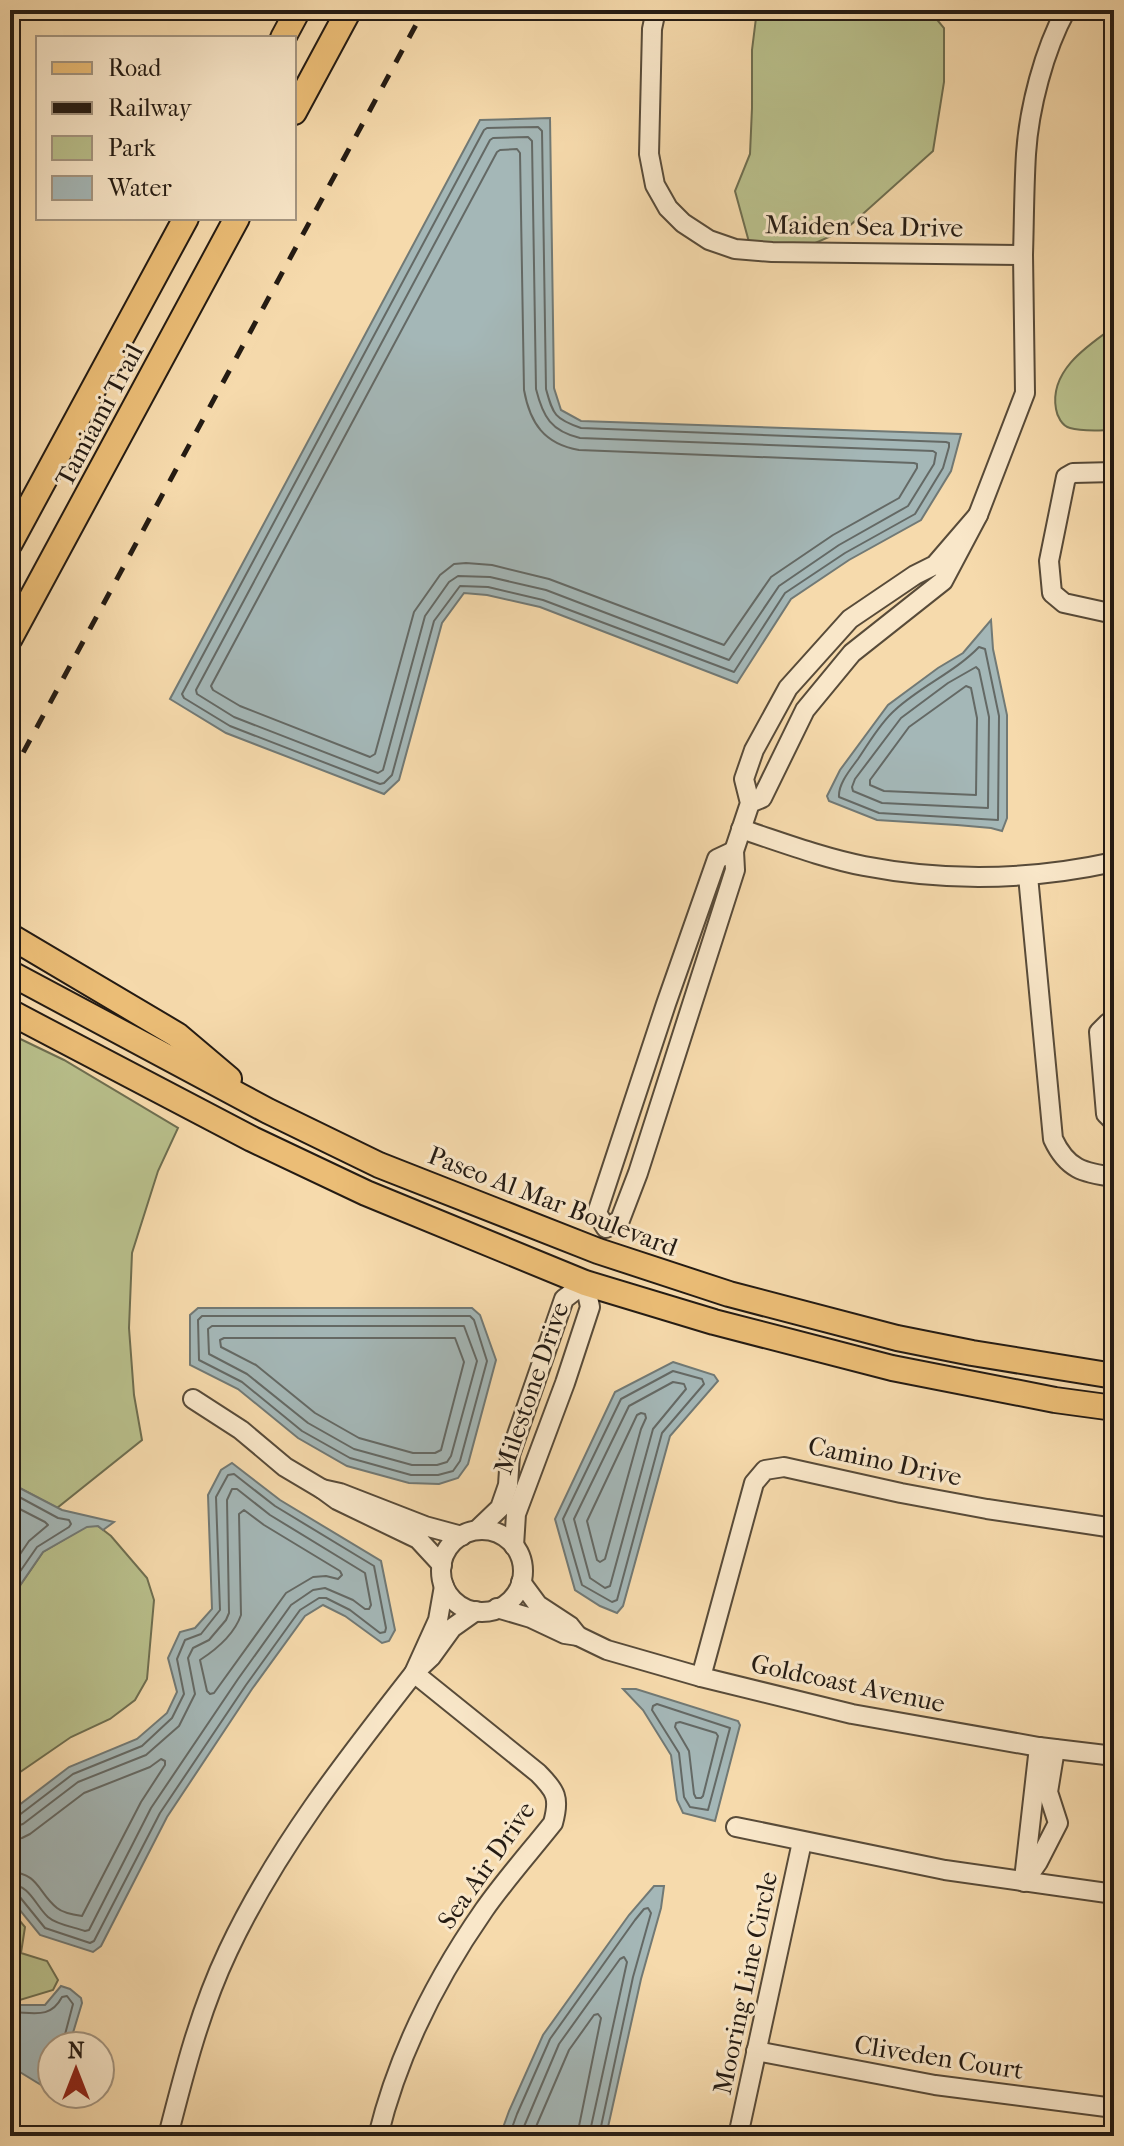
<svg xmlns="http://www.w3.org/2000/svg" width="1124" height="2146" font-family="'IM FELL French Canon',serif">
	<rect width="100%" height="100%" fill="#f6daac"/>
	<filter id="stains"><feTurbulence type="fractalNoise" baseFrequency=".0025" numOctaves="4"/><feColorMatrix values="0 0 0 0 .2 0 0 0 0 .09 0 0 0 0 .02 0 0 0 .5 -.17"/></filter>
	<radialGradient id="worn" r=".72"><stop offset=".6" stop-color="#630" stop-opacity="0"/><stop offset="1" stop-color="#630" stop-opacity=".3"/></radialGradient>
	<!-- green -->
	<g fill="#b9c08c" stroke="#6e6e50" stroke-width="2">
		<path d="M757,10H929L944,28V82L933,151L845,230L813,244L749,242L735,191L750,154L752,108V50Z"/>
		<path d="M1114,327V430C1101,430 1083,432 1070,428C1062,426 1057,416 1056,409C1049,371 1087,346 1114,327Z"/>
		<path d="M10,1034L64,1060L178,1128L158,1171L132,1253L129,1328L134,1395L142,1440L57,1508L10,1483Z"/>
		<path d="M87,1526H98L111,1536L147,1578L154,1600L147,1679L135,1700L110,1719L71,1737L10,1779V1600L43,1552Z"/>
		<path d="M10,1909L25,1927L21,1953L47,1961L58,1980L53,1990L10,2003Z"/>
	</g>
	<!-- water -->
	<g fill="#a4b7b7" stroke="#717975" stroke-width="2">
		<path d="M550,118L554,388L561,410L581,421L961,434L951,471L921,520L849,560L791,599L737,683L540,607L487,595L464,593L442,623L399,780L384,794L226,733L170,699L480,120Z"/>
		<path d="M1114,161V273L1110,267L1108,203Z"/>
		<path d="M991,620L993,649L1007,715V818L1002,831L991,828L957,825L877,820L829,801L827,796L840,770L888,705L938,668L963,653Z"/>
		<path d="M198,1308H472L480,1315L496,1360L468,1464L458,1478L439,1484L409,1483L347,1466L298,1438L238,1389L190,1365V1315Z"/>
		<path d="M673,1362L714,1375L718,1381L670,1436L623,1606L617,1613L600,1606L575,1590L555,1519L615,1392Z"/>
		<path d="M232,1463L280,1500L381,1561L395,1630L389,1641L382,1643L345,1616L323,1605L305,1616L252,1689L167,1817L101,1946L93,1952L40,1935L10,1898V1812L69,1767L137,1739L167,1713L177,1692L168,1658L180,1632L195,1628L212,1609L208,1495L221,1470Z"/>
		<path d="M10,1483L62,1510L114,1522L103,1530L98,1526L87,1527L43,1552L10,1600Z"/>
		<path d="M623,1689H636L738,1721L740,1725L715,1821L683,1813L677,1800L671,1755L643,1710Z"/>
		<path d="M654,1886H664L661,1908L641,1979L606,2136H500L509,2111L543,2035L629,1915Z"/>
		<path d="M61,1986L70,1989L81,1998L82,2003L69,2046H52L51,2091L10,2066V2005H45Z"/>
	</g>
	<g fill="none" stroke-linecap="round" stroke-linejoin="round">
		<!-- shore -->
		<g stroke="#646965" stroke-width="2">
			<path d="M538,127L542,131L546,389C553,415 555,419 581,428L946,442L949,443V447L943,468L915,514L845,553L785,593L734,672L543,600L488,587L460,586L434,621L392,775L384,783L380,784L230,726L184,698L182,694L484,130L487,128Z"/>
			<path d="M528,137L532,141L536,389C543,417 551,431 580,438L933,451L936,453L934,464L908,506L839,545L779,586L729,660L546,590L490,577L458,576L449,582L425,616L383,770L378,773L234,717L197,694L196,690L490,140L493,138Z"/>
			<path d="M517,149L520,153L524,390C530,423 544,444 579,450L914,463L917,464V468L899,498L833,535L771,577L724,645L549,579L492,565L466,563L454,564L440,575L414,612L375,754L370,757L240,706L213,690L211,686L497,152L500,150Z"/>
			<path d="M979,647L985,649L999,716L998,820L879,813L839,797C838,784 850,770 858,759C869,743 880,723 895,710C921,686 955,672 979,647Z"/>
			<path d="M976,667L979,670L989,717L988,808L882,803L853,791L852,787L855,779L901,718L948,683Z"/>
			<path d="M966,686L971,688L977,718L976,795L884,791L870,785V780L909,727Z"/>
			<path d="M202,1316H470L474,1320L487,1361L460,1461L453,1471L438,1475H411L350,1458L302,1431L242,1382L199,1360L198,1320Z"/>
			<path d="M212,1326H464L477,1361L451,1456L447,1462L437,1465H412L354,1449L308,1423L247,1374L209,1354L208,1329Z"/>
			<path d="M224,1338H455L464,1362L441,1450L435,1453H413L359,1438L315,1413L256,1365L221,1347L220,1340Z"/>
			<path d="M673,1371L702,1379L704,1384L662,1433L617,1600L612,1602L582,1585L563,1519L621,1399Z"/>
			<path d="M673,1382L684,1384L686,1389L653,1429L610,1586L605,1588L590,1578L574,1519L629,1406Z"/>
			<path d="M641,1413L645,1414L646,1418L641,1429L605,1559L600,1562L597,1560L587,1521L637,1415Z"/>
			<path d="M10,1492L58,1518L69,1520L71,1524L69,1527L37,1547L10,1586"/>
			<path d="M10,1504L45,1522L48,1525L29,1541L10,1569"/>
			<path d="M244,1510L264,1525L340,1571L342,1575L338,1579L326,1576L313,1577L286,1593L214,1693L210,1694L207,1691L200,1660C217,1649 234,1635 241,1615L239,1514Z"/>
			<path d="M657,1704L730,1728L708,1810L690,1807L684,1797L679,1753L652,1710L653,1706Z"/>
			<path d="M680,1722L716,1733L718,1736L703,1796L701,1798H696L694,1794L689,1751L675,1727L676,1723Z"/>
			<path d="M10,1818L18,1816L73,1774L142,1746L172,1718L184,1694L177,1659L185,1640L201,1634L220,1610L216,1497L228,1475L234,1474L275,1506L374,1566L386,1628L385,1632L380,1633L350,1610L326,1598H319L300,1610L246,1685L160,1813L94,1941L90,1943L45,1928L19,1896L10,1894"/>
			<path d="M10,1828L23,1824L78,1782L146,1755L179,1726L195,1694L188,1658L193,1648L209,1640L226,1620L229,1613L227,1500L232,1489H237L270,1515L365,1573L371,1605L369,1609H365L353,1600L325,1588L313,1590L291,1605L238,1679L151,1808L89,1930L85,1931C74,1927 57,1925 48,1917C35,1905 30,1885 10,1884"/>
			<path d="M10,1840L22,1838L30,1834L84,1793L150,1767L161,1759L165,1761V1765L141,1802L82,1916C75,1915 63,1913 57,1908C38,1893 39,1873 10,1872"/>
			<path d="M10,2012C32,2012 50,2020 62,1997L67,1996L73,2004L62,2046"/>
			<path d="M509,2136L517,2114L550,2039L635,1920L644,1909L648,1908L651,1913L633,1977L599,2136"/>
			<path d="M520,2136L559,2044L620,1959L624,1957L627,1962L589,2136"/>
			<path d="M532,2136L569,2050L594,2015L598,2014L601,2018L577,2136"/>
		</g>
		<defs>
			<g id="minor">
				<path d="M656,10L652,29L649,154L655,185L668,208L683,223L709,240L735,249L772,252L1023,255C1024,221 1024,188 1026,154C1029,108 1044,50 1066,10"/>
				<path d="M1114,472L1073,473L1066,477L1049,561L1052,593L1064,603L1114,614"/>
				<path d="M978,515L1025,393L1023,255"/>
				<path d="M741,829C781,842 823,858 864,866C947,882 1032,880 1114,862"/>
				<path d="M734,851L750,803L744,779L754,750L788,688L850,619L915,575L935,565L978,515L943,581L852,653L805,710L762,798L750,803"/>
				<path d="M734,851L735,870L638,1173L620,1220L606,1228L597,1213L666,1004L717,859Z"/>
				<path d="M1028,876L1053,1139C1067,1169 1083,1173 1114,1177"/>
				<path d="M1114,1022L1108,1023L1099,1032L1106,1114L1114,1122"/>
				<path d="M193,1399L241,1430L285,1467L322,1489"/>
				<path d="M477,1530L500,1508L508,1485L510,1455L564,1299L585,1283"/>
				<circle cx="482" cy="1571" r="41"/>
				<path d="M514,1546L516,1514L565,1383L590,1307L585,1283"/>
				<path d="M442,1565L418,1539L337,1500L322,1489L340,1493L425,1526L462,1536"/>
				<path d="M444,1586L438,1620L414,1673L431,1657L452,1628L476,1611"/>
				<path d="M497,1608L531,1618L565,1634L578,1636L570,1626L538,1605L521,1582"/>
				<path d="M578,1636L607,1650L701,1677L852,1714L1039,1747L1114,1756"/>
				<path d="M701,1677L754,1483L765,1470L784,1467L901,1493L987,1509L1114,1528"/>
				<path d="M736,1827L945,1870L1114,1894"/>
				<path d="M1024,1879L1039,1747"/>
				<path d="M1024,1882L1038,1862L1058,1823L1048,1792L1055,1749"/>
				<path d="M756,2051L935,2085L1114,2108"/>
				<path d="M168,2136C184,2073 200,2010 228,1951C276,1849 345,1761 414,1673L538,1773C556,1791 560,1798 553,1823C530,1852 505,1880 484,1910C436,1979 398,2054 378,2136"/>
				<path d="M738,2136L802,1842"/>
			</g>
			<g id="major">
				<path d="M283,38L298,10"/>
				<path d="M294,112L349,10"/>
				<path d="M10,543L186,218"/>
				<path d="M10,638L237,218"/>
				<path d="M10,936L177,1035L229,1079"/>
				<path d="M10,973L268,1111L379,1165L598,1251L729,1294L897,1338L972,1353L1114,1376"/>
				<path d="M10,1012L252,1139L366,1193L585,1283L714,1322L892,1368L1055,1400L1114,1408"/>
			</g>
		</defs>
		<!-- minor casing -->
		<use href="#minor" stroke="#584b39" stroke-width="22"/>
		<!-- major casing -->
		<use href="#major" stroke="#241b13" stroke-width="28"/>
		<!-- minor -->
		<use href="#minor" stroke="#f9e7c9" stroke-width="18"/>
		<!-- major -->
		<use href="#major" stroke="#ebbd76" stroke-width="24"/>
		<!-- rail -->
		<path stroke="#241b13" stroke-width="5" stroke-dasharray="14 14" stroke-linecap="butt" d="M10,777L424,10"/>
	</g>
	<g text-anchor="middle" stroke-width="6" stroke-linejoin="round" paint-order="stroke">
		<!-- street labels -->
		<g font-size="26" fill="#241b13" stroke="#f9e7c9">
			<text transform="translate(864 226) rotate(1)" y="9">Maiden Sea Drive</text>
			<text transform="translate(99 415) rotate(-62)" y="9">Tamiami Trail</text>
			<text transform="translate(553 1201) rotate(21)" y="9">Paseo Al Mar Boulevard</text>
			<text transform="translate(531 1388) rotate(-71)" y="9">Milestone Drive</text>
			<text transform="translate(885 1461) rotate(12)" y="9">Camino Drive</text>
			<text transform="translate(848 1683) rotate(12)" y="9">Goldcoast Avenue</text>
			<text transform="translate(486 1865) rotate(-55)" y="9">Sea Air Drive</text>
			<text transform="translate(745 1983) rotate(-78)" y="9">Mooring Line Circle</text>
			<text transform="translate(939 2057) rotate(9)" y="9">Cliveden Court</text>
		</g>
	</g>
	<!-- margin -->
	<rect width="1124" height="2146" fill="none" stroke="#f6daac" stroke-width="40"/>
	<rect x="12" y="12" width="1100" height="2122" fill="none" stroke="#241b13" stroke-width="4"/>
	<rect x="20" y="20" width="1084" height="2106" fill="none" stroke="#241b13" stroke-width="2"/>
	<!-- legend -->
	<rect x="36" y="36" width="260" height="184" fill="#f9e7c9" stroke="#a49580" stroke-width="2"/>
	<rect x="52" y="62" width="40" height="12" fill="#ebbd76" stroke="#a49580" stroke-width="2"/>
	<text x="108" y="76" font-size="24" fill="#241b13">Road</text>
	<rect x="52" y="102" width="40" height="12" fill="#241b13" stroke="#a49580" stroke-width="2"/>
	<text x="108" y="116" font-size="24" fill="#241b13">Railway</text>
	<rect x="52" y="136" width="40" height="24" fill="#b9c08c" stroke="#a49580" stroke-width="2"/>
	<text x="108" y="156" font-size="24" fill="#241b13">Park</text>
	<rect x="52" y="176" width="40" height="24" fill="#a4b7b7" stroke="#a49580" stroke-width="2"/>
	<text x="108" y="196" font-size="24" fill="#241b13">Water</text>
	<!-- north arrow -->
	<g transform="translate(76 2070)"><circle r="38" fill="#f9e7c9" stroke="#a49580" stroke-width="2"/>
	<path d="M0-6L14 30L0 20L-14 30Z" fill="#8f2418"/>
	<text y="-12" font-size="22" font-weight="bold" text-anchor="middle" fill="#241b13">N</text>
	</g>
	<rect width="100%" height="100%" filter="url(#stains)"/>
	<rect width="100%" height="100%" fill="url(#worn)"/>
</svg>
